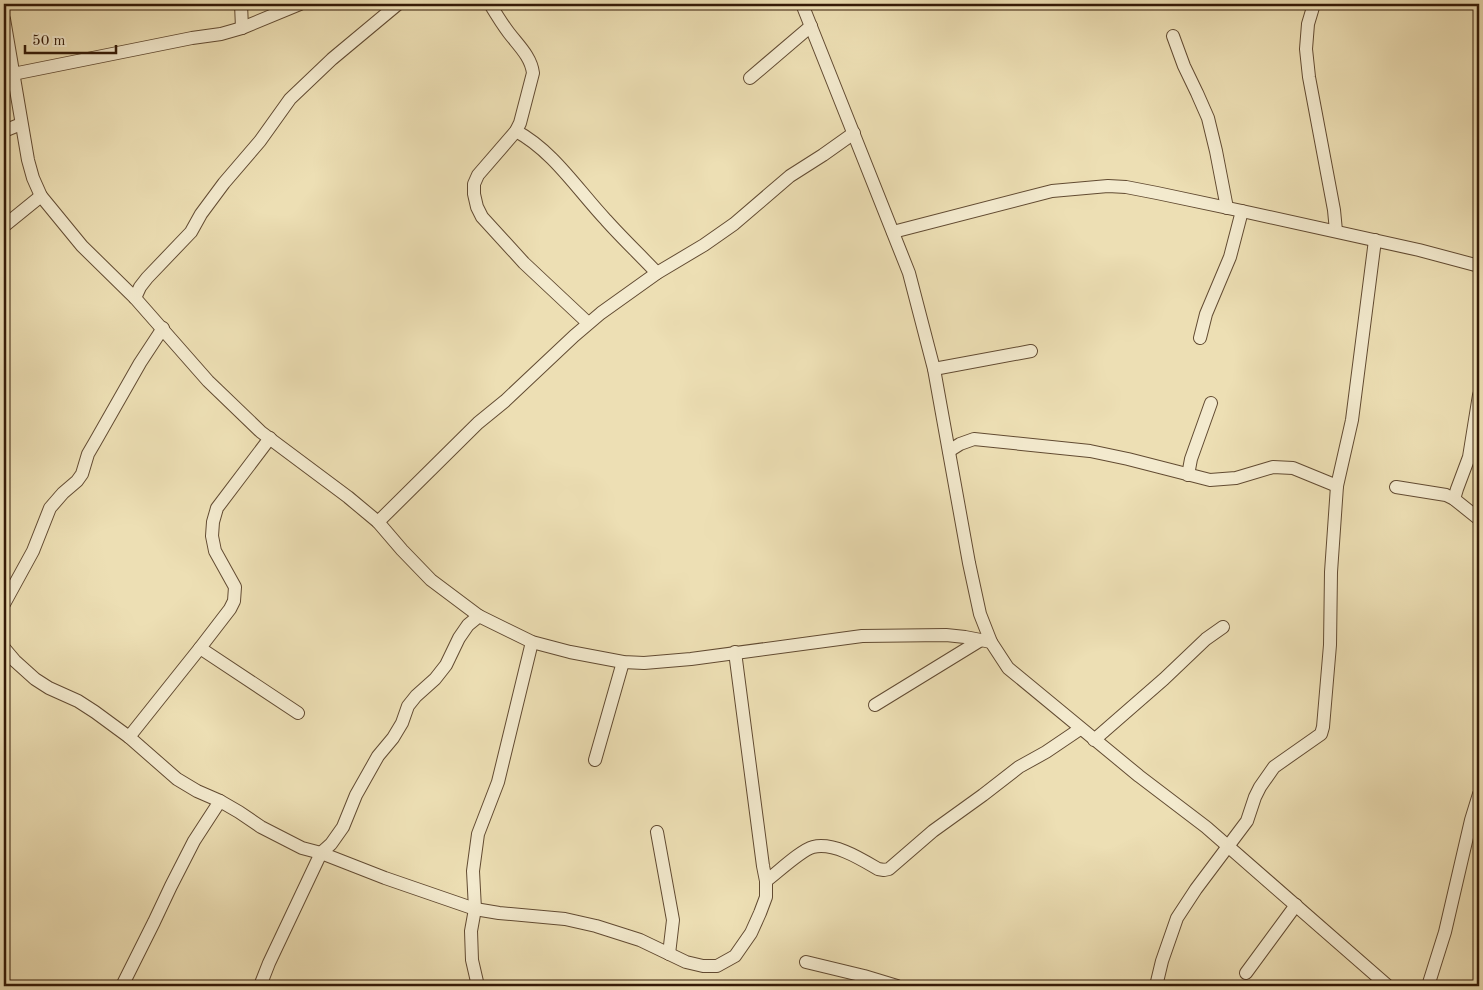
<svg xmlns="http://www.w3.org/2000/svg" width="1483" height="990" font-family="'Old Standard TT',serif">
	<rect width="100%" height="100%" fill="#eddfb4"/>
	<filter id="stains"><feTurbulence type="fractalNoise" baseFrequency=".004" numOctaves="4"/><feColorMatrix values="0 0 0 0 .2 0 0 0 0 .09 0 0 0 0 .02 0 0 0 .5 -.17"/></filter>
	<radialGradient id="worn" r=".72"><stop offset=".6" stop-color="#630" stop-opacity="0"/><stop offset="1" stop-color="#630" stop-opacity=".3"/></radialGradient>
	<g fill="none" stroke-linecap="round" stroke-linejoin="round">
		<defs>
			<g id="minor">
				<path d="M241,4L242,28"/>
				<path d="M490,4C496,14 502,24 509,33C519,46 531,57 533,73L520,123L516,131L478,175L474,184V194L477,207L482,217L524,263L588,323"/>
				<path d="M802,4L909,273L934,369L969,563L980,614L991,642L1008,668L1139,776L1206,827L1388,986"/>
				<path d="M1314,4L1308,24L1306,49L1309,77L1334,210L1336,231"/>
				<path d="M4,19L28,160L33,178L41,196L82,246L135,298L208,381L261,432L348,497L378,522L402,550L431,580L479,616L532,642L570,652L623,662L644,663L691,659L862,636L946,635L965,637L991,642"/>
				<path d="M1173,36L1184,66L1197,93L1208,118L1216,151L1227,208"/>
				<path d="M13,74L192,38L221,34L242,28L300,4"/>
				<path d="M750,78L811,26"/>
				<path d="M4,131L21,124"/>
				<path d="M516,131C553,151 577,189 606,220C622,238 640,255 657,273"/>
				<path d="M4,226L41,196"/>
				<path d="M893,232L1052,191L1108,186L1126,187L1157,193L1242,211L1419,250L1479,266"/>
				<path d="M135,298L140,287L147,278L191,232L201,214L224,183L260,141L290,99L332,59L398,4"/>
				<path d="M1200,338L1206,314L1230,257L1242,211"/>
				<path d="M934,369L1031,351"/>
				<path d="M949,451L960,444L974,439L1090,451L1128,459L1210,480L1236,478L1273,467L1293,468L1337,486"/>
				<path d="M1188,475L1191,459L1211,403"/>
				<path d="M1396,487L1446,495L1454,499L1479,519"/>
				<path d="M1454,499L1457,489L1469,457L1479,395"/>
				<path d="M378,522L478,423L505,401L574,336L601,313L657,273L704,245L734,224L790,176L823,155L854,133"/>
				<path d="M4,604L33,551L50,508L63,493L77,481L82,474L88,454L95,442L140,363L163,328"/>
				<path d="M4,648L15,661L35,679L49,688L78,701L95,712L129,737L177,779L197,791L220,801L239,812L261,827L302,848L321,853L385,878L475,909L499,913L565,919L596,926L640,940L686,962L703,966H717L735,956L751,933L760,913L766,897V881L763,866L735,652"/>
				<path d="M200,648L298,713"/>
				<path d="M875,705L981,640"/>
				<path d="M129,737L200,648L230,609L234,601L235,587L215,551L212,536L213,522L217,508L270,438"/>
				<path d="M1094,740L1164,679L1206,639L1223,627"/>
				<path d="M595,760L623,662"/>
				<path d="M657,832L673,920L669,954"/>
				<path d="M766,881C777,873 801,850 813,847C834,842 861,859 878,869L884,870L889,869L933,831L983,795L1019,767L1046,752L1080,729"/>
				<path d="M806,962L864,976L897,986"/>
				<path d="M1246,973L1296,905"/>
				<path d="M122,986L154,922L171,886L194,841L220,801"/>
				<path d="M260,986L269,963L321,853L331,844L343,827L356,795L378,756L393,738L402,723L408,706L416,696L435,679L446,665L459,638L468,625L479,616"/>
				<path d="M478,986L472,960L471,931L475,909L473,871L478,834L498,782L532,642"/>
				<path d="M1156,986L1162,961L1177,918L1196,889L1247,821L1255,797L1260,787L1274,767L1321,734L1323,727L1330,645L1331,572L1337,486L1352,420L1375,240"/>
				<path d="M1428,986L1445,932L1471,820L1479,794"/>
			</g>
		</defs>
		<!-- minor casing -->
		<use href="#minor" stroke="#624b32" stroke-width="14"/>
		<!-- minor -->
		<use href="#minor" stroke="#f3eace" stroke-width="12"/>
	</g>
	<!-- margin -->
	<rect width="1483" height="990" fill="none" stroke="#eddfb4" stroke-width="20"/>
	<rect x="5" y="5" width="1473" height="980" fill="none" stroke="#341a07" stroke-width="2.5"/>
	<rect x="10" y="10" width="1463" height="970" fill="none" stroke="#341a07"/>
	<!-- scale -->
	<path d="M25 45v8h91v-8" fill="none" stroke="#341a07" stroke-width="2.5"/>
	<text x="32" y="45" font-size="15" fill="#341a07" stroke="#f3eace" stroke-width="4" paint-order="stroke">50 m</text>
	<rect width="100%" height="100%" filter="url(#stains)"/>
	<rect width="100%" height="100%" fill="url(#worn)"/>
</svg>
